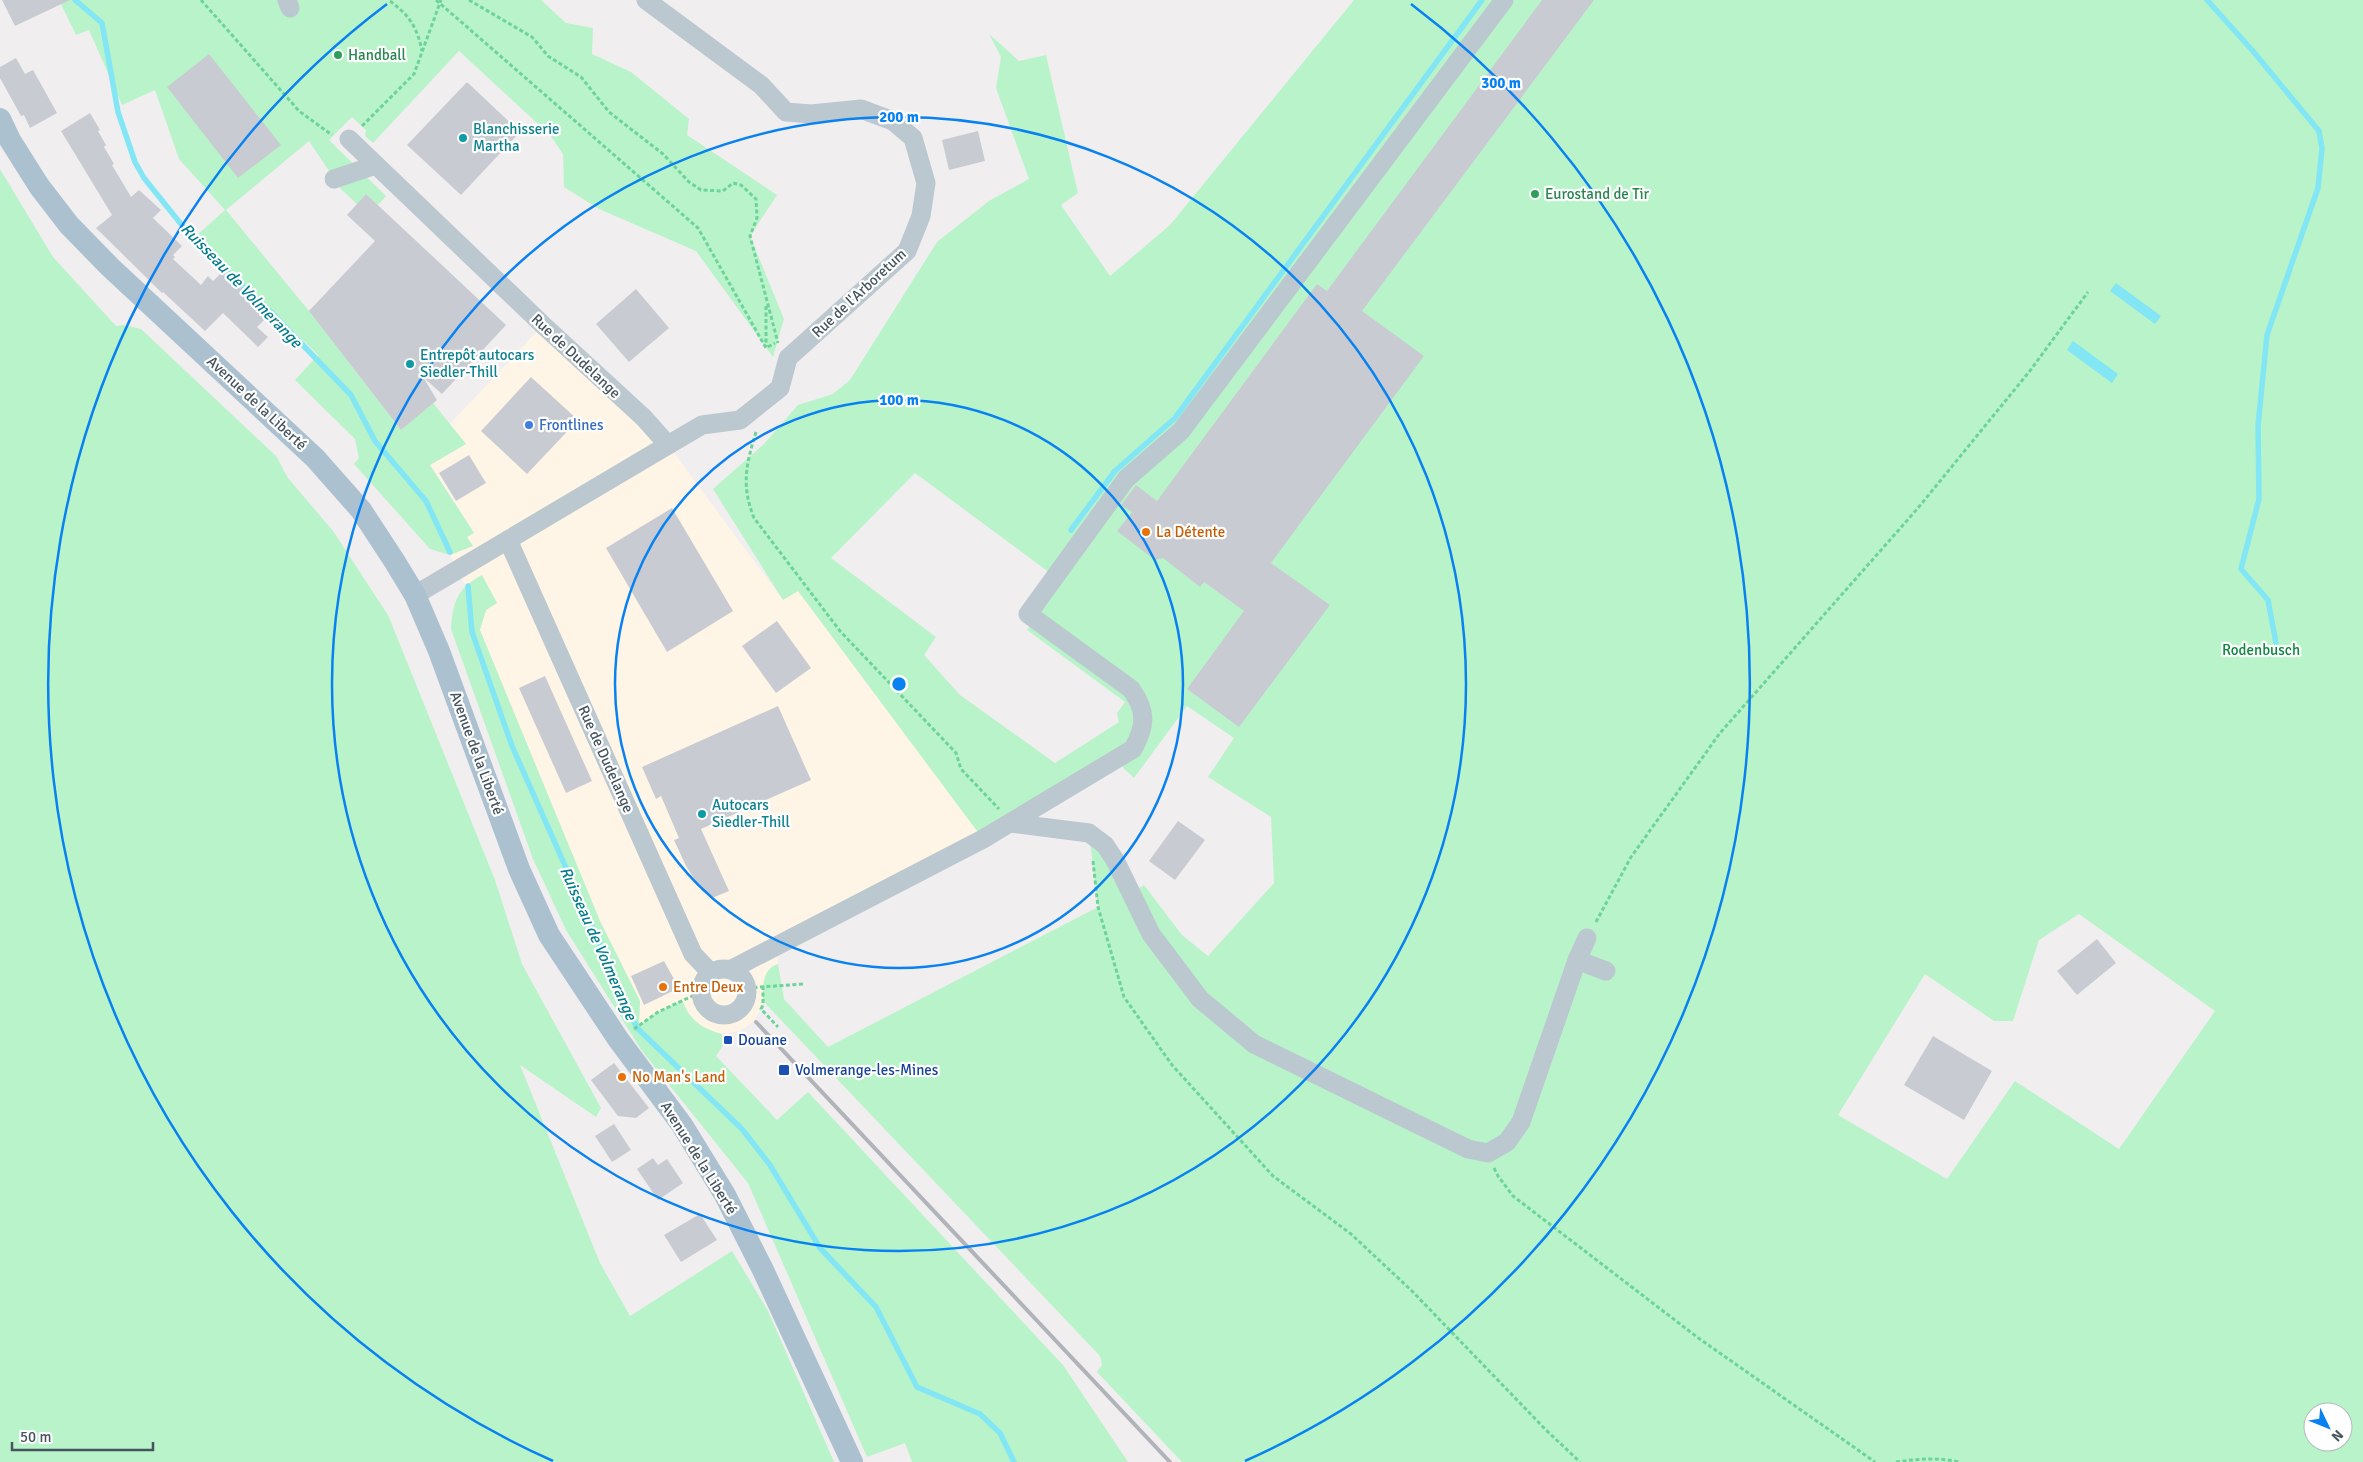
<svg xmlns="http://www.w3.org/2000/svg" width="2363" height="1462" font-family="Signika,sans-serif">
	<rect width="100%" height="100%" fill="#f1eeef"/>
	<!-- commercial -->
	<path fill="#fef5e6" d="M543,325L668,445L783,600L798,591L983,839L775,946L778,964L772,966L763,986V1005L754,1021L740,1031L722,1034L706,1030L693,1020L682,1000L658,1012L639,1026L640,1001L600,921L480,630L486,610L497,602L482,576L465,585L450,555L473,546L467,537L474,532L430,465L466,444L450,424Z"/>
	<!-- green -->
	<g fill="#b9f3ca" fill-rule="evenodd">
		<path d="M64,0H541L566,23L593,28L592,54L631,72L689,119L687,135L777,195L750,236L784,319L773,357L696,251L599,209L564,187L563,154L550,135L459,51L373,143L365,136L366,130L352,117L329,140L386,196L378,205L366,194L357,204L341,189L309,141L226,210L309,311L401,430L433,403L466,444L430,465L474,533L467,537L473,546L450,555L430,549L354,464L359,458L355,439L295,380L318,355L196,236L225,210L179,159L155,90L122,105L89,30L76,35L61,4Z"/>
		<path d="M1354,0H2363V1462H1182L1097,1372L1102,1365L1100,1356L763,1001C763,986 762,969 778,964L784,999L828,1047L1098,907L1089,833L1131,894L1144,885L1182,935L1208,956L1274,883L1271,817L1208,777L1234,738L1187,706L1134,778L1115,760L983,839L798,591L783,600L713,489L764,444L798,405L833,394L850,380L937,242L989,201L1029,179L996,88L1001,57L989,34L1019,61L1046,55L1078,193L1061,205L1110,276L1170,225ZM915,473L1054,576L1035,619L1027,630L1125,702L1117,713L1119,722L1055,763L960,695L924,655L936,637L831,558ZM2079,914L2215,1011L2119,1149L2015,1081L1947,1179L1838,1115L1925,974L1994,1021H2013L2039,940ZM2313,1412H2343V1442H2313Z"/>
		<path d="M0,169L53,257L116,326L124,325L141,329L276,456L288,478L333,531L388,615L495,880L522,964L601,1108L596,1117L520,1065L600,1263L630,1316L732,1251L768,1311L834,1462H0Z"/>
		<path d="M482,575L497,603L486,610L480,630L600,921L640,1001L639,1025L658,1012L682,1000C689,1020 703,1029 722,1034L724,1044L716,1056L777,1120L808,1092L1063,1365L1128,1462H912L905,1443L867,1457L748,1183L642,1051L566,930L533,859L451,629C453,601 457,589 482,575Z"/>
	</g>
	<!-- water -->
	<g fill="#82e6f4">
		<path d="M2116,283L2161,316L2155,324L2110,291Z"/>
		<path d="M2073,341L2118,374L2112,383L2067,350Z"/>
	</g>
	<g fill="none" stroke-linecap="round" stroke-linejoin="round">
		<!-- stream -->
		<g stroke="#82e6f4" stroke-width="5.5">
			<path d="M75,0L102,23L118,112L135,162L144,178L193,239L271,312L351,395L375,441L426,501L450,552"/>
			<path d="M2207,0L2252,50L2319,131L2322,148L2318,188L2267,335L2258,426L2259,499L2241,569L2268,600L2276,643"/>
			<path d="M1071,530L1115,471L1175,418L1482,0"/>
			<path d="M468,586L472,632L512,746L637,1028L742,1129L770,1165L820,1248L876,1307L917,1387L980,1414L1000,1433L1014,1462"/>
		</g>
	</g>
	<!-- building -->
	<g fill="#c8ccd2">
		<path d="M2,0H70L15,26Z"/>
		<path d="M1542,0H1594L1362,311L1424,356L1271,563L1330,605L1239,727L1187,689L1244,611L1204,582L1200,587L1163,558L1155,560L1117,531L1132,512L1121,505L1136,485L1157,501L1317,284L1327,291Z"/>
		<path d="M209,54L281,145L238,178L167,87Z"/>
		<path d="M16,58L25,74L33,70L57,113L30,128L24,115L21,116L0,78V67Z"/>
		<path d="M467,82L520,132L461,195L407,145Z"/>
		<path d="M90,113L100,130L98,131L106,145L104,147L114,164L112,165L131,197L139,190L161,210L153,218L182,246L173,255L175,257L173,259L201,285L208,276L213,281L224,270L269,315L257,327L268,337L258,347L223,313L205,331L163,292L162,293L96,228L112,215L61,131Z"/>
		<path d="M978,131L985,161L949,170L942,140Z"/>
		<path d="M366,194L506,325L442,394L423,377L437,400L401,430L309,311L375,241L347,215Z"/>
		<path d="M636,289L669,328L629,362L596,324Z"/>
		<path d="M531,377L578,420L527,474L481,431Z"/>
		<path d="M469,455L486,483L456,501L439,473Z"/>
		<path d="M672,508L733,611L667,652L606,548Z"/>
		<path d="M777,621L811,668L776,693L742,646Z"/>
		<path d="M545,676L592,781L566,793L519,688Z"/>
		<path d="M778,706L811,780L701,829L729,891L712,898L702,891L686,866L674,840L679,838L661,796L656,799L642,767Z"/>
		<path d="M1178,821L1205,840L1175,880L1149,861Z"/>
		<path d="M2097,939L2116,963L2077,995L2057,971Z"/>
		<path d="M664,961L679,988L644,1005L631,976Z"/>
		<path d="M1933,1036L1992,1071L1964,1120L1904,1085Z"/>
		<path d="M614,1063L649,1108L636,1118L618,1116L591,1080Z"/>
		<path d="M614,1124L631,1150L612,1162L595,1136Z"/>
		<path d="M653,1158L658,1165L667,1159L683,1183L658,1200L637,1169Z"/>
		<path d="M700,1214L717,1240L681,1262L664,1235Z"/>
	</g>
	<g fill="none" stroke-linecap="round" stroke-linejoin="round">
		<!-- path -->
		<g stroke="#6dd499" stroke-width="3" stroke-dasharray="4 2.5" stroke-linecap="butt">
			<path d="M201,0L299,111L332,135"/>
			<path d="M436,0L698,228L766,348L775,343"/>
			<path d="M469,0L532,37L548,56L581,77L609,112L663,154L689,182L701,190L723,191L733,183L741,185L756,199L757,218L750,236L778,343"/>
			<path d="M390,1C410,16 417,27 422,51"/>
			<path d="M362,126L414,74L441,0"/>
			<path d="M766,306V347"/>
			<path d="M756,432C746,465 741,485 754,518L840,631L956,753L961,769L999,809"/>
			<path d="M1093,861L1098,907L1124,997L1172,1065L1273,1176L1351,1234L1411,1290L1546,1430L1580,1462"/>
			<path d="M1596,922L1631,857L1720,733L1918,508L2029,372L2088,292"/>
			<path d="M763,986V1005L761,1009L778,1027"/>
			<path d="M747,988L803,984"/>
			<path d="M634,1029L658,1012L701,992"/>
			<path d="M1494,1168L1498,1176L1513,1196L1697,1337L1875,1462"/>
			<path d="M1896,1462C1917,1459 1938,1457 1959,1462"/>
		</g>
		<!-- minor -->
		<g stroke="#bbc8cf" stroke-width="19">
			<path d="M287,0L290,8"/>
			<path d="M646,0L761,85L786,112L811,114L861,109L893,121L913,138L926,183L921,216L907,251L788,358L780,388L740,420L702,425L668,445"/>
			<path d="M349,139L543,325L644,418L668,445L415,595"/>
			<path d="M334,179L376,165"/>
			<path d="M508,540L693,954L711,973"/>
			<path d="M1010,823L1089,833L1105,845L1115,860L1151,934L1200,999L1254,1044L1468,1149L1488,1153L1507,1142L1521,1122L1577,960L1606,971"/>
			<path d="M1577,960L1587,938"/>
			<circle cx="724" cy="992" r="23"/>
			<path d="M730,970L983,839L1133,749C1146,726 1147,711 1131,689L1028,614L1126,479L1181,431L1504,0"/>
		</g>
		<!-- major -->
		<path stroke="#acc1d0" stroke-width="22" d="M0,119L10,140L39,186L69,225L110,267L315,458L361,510L395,562L415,595L439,651L519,869L549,935L618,1039L682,1125L725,1195L763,1270L852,1462"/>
		<!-- rail -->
		<path stroke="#b0b4ba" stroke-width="4" d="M756,1022L1170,1462"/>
	</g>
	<!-- distance rings -->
	<g fill="none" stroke="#0881f1" stroke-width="2.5">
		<circle cx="899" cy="684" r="284"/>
		<circle cx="899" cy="684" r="567"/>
		<path d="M553 1461A851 851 0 0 1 387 4M1411 4A851 851 0 0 1 1245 1461"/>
	</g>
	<!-- markers -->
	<g fill="#2e9e5b" stroke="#fff" stroke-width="2">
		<circle cx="338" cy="55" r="5"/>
		<circle cx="1535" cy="194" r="5"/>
	</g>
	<g fill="#0f9aa8" stroke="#fff" stroke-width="2">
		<circle cx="463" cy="138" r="5"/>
		<circle cx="410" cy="364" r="5"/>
		<circle cx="702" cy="814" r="5"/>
	</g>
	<circle fill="#3f7fe0" stroke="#fff" stroke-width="2" cx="529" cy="425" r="5"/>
	<g fill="#e8710a" stroke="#fff" stroke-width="2">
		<circle cx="1146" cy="532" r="5"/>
		<circle cx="663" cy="987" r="5"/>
		<circle cx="622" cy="1077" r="5"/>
	</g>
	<g fill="#1a4fb4" stroke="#fff" stroke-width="2">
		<rect x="723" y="1035" width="10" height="10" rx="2.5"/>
		<rect x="778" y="1064" width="12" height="12" rx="2.5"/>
	</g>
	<g text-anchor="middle" stroke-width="4.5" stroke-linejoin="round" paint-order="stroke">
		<!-- leisure labels -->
		<g font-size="15" fill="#27864d" stroke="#fff" text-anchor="start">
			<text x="348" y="60">Handball</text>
			<text x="1545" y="199">Eurostand de Tir</text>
		</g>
		<!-- culture labels -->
		<g font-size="15" fill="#0d838f" stroke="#fff" text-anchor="start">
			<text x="473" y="134">Blanchisserie<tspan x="473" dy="17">Martha</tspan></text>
			<text x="420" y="360">Entrepôt autocars<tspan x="420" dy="17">Siedler-Thill</tspan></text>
			<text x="712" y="810">Autocars<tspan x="712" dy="17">Siedler-Thill</tspan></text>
		</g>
		<!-- street labels -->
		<g font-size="15" fill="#45545e" stroke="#fff">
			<text transform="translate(859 293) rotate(-43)" y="5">Rue de l'Arboretum</text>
			<text transform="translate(576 356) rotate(43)" y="5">Rue de Dudelange</text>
			<text transform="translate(257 403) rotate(43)" y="5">Avenue de la Liberté</text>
			<text transform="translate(477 753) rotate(70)" y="5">Avenue de la Liberté</text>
			<text transform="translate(606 759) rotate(66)" y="5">Rue de Dudelange</text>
			<text transform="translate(699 1158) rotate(58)" y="5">Avenue de la Liberté</text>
		</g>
		<!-- shop labels -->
		<g font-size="15" fill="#366cbe" stroke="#fff" text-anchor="start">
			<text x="539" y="430">Frontlines</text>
		</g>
		<!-- food labels -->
		<g font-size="15" fill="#c56008" stroke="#fff" text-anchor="start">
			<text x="1156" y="537">La Détente</text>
			<text x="673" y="992">Entre Deux</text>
			<text x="632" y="1082">No Man's Land</text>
		</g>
		<!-- park labels -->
		<g font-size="15" fill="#0e8640" stroke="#fff">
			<text x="2261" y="655">Rodenbusch</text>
		</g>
		<!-- transit labels -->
		<g font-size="15" fill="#164399" stroke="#fff" text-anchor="start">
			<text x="738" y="1045">Douane</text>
			<text x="795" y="1075">Volmerange-les-Mines</text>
		</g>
		<!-- water labels -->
		<g font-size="16" font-style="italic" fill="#047c8d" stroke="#fff">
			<text transform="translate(242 285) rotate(46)" y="6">Ruisseau de Volmerange</text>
			<text transform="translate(599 943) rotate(66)" y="6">Ruisseau de Volmerange</text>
		</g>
	</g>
	<circle cx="899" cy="684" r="8" fill="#0881f1" stroke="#fff" stroke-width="2.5"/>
	<g font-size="15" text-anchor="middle" font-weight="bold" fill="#0881f1" stroke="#fff" stroke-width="4.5" stroke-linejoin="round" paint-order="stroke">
		<text x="1501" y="88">300 m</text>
		<text x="899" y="122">200 m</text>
		<text x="899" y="405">100 m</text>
	</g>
	<!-- north arrow -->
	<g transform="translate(2328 1427) rotate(133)"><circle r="24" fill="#ffffff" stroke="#b5bbbf"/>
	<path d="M0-4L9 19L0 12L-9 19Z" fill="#0881f1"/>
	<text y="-8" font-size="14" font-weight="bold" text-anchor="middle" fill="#45545e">N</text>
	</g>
	<!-- scale -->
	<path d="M12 1442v8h141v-8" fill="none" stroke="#45545e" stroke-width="2.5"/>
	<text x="20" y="1442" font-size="15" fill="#45545e" stroke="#ffffff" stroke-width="4" paint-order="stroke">50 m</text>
</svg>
